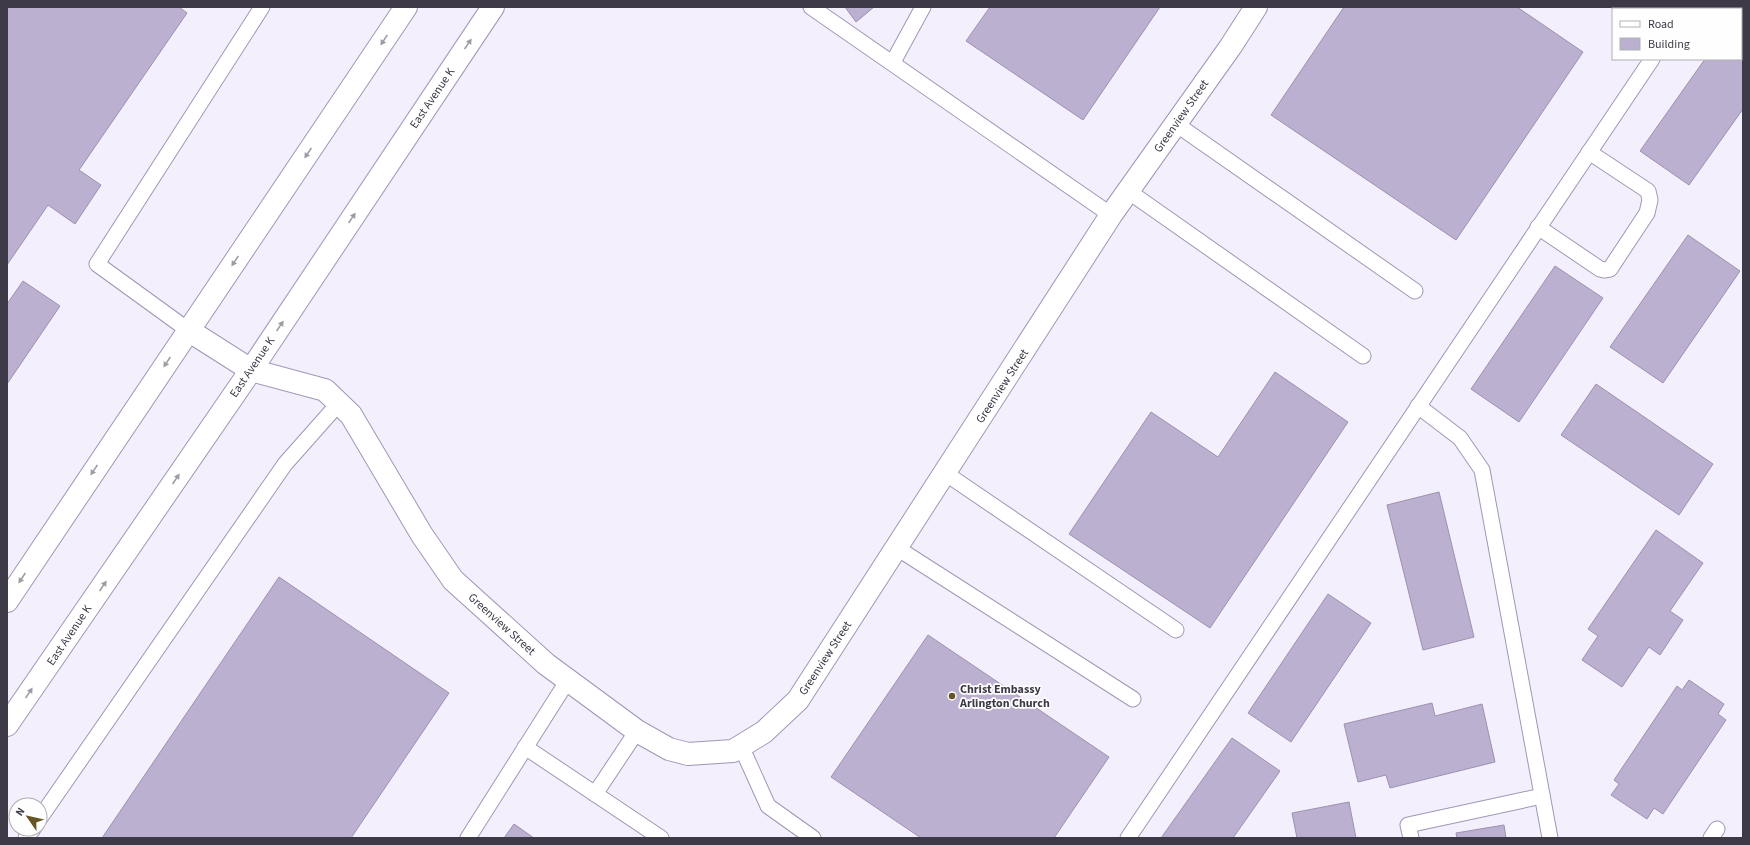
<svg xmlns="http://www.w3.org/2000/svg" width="1750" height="845" font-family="'Source Sans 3',sans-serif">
	<rect width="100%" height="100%" fill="#f3effc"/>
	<!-- building -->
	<g fill="#bbb0d0" stroke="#9c91b0">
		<path d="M7,7H179L187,13L79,170L101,185L75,224L48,205L7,265Z"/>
		<path d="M845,7H874L856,22Z"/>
		<path d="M990,7H1160L1083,120L966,41Z"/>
		<path d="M1344,7H1517L1583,52L1456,240L1271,115Z"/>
		<path d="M1741,55L1743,57V109L1689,185L1640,151L1705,59H1741Z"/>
		<path d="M1688,235L1740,271L1663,383L1610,347Z"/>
		<path d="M1555,266L1603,298L1519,422L1471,389Z"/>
		<path d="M23,281L60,306L7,384V304Z"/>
		<path d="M1275,372L1348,422L1210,628L1069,534L1151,412L1218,457Z"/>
		<path d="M1596,384L1713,464L1679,515L1561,435Z"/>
		<path d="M1439,492L1474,637L1423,650L1387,505Z"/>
		<path d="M1656,530L1703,563L1670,611L1683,620L1660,655L1649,647L1622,687L1582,660L1598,636L1588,629Z"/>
		<path d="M279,577L449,693L351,838H102Z"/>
		<path d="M1328,594L1371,623L1291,742L1248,713Z"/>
		<path d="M928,635L1109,757L1054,838H921L831,777Z"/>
		<path d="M1689,680L1724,704L1718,714L1726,720L1663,814L1654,808L1647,819L1611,795L1619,784L1614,780L1677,686L1682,690Z"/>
		<path d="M1432,703L1435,716L1482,704L1495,762L1390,788L1386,775L1358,782L1344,724Z"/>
		<path d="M1232,738L1280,771L1233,838H1161Z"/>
		<path d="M1349,802L1356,838H1297L1292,813Z"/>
		<path d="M514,824L534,838H504Z"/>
		<path d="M1504,825L1506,838H1457L1456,833Z"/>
	</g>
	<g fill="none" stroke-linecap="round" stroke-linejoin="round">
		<defs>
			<g id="lane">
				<path d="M811,7L1111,215"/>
				<path d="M1685,9L1687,7"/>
				<path d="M893,62L923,7"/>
				<path d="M1176,124L1415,291"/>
				<path d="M1128,191L1363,356"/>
				<path d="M1538,227L1600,269L1604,270L1610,269L1647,213L1650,200L1648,191L1589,152"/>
				<path d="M188,330L97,264L262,7"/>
				<path d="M1418,406L1460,438L1482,470L1550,838"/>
				<path d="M945,473L1176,630"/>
				<path d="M897,548L1133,699"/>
				<path d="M741,746L768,806L813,838"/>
				<path d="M525,747L661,838"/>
				<path d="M595,794L637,731"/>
				<path d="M40,818L285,464L339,403"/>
				<path d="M26,838L33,829"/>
				<path d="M468,838L568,680"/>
				<path d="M1128,838L1652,59"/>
				<path d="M1411,838L1408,825L1542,796"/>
				<path d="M1711,838L1717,829"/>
			</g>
			<path id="street" d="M188,330L251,370L325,390L351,415L422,535L453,580L546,664L637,731L669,749L688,754L733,751L764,732L798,700L1111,215L1231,46L1256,7"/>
			<g id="secondary">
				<path d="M7,601L406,7"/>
				<path d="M7,725L251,370L493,7"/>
			</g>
		</defs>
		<!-- lane casing -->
		<use href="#lane" stroke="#a196b5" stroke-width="17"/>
		<!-- street casing -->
		<use href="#street" stroke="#a196b5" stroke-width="24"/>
		<!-- secondary casing -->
		<use href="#secondary" stroke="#a196b5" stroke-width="24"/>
		<!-- lane -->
		<use href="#lane" stroke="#fff" stroke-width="15"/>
		<!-- street -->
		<use href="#street" stroke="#fff" stroke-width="22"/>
		<!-- secondary -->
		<use href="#secondary" stroke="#fff" stroke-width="22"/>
	</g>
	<!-- one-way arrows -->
	<defs><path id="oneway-solid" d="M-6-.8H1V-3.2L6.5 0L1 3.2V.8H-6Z"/></defs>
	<g fill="#9e9ca2">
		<use href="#oneway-solid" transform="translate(384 40) rotate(123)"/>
		<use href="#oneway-solid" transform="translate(468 44) rotate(-56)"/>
		<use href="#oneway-solid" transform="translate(308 153) rotate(124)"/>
		<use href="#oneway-solid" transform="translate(352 218) rotate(-56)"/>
		<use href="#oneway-solid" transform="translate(235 261) rotate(124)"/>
		<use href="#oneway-solid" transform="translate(280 326) rotate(-56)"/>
		<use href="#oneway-solid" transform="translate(167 362) rotate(124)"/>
		<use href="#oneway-solid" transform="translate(94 470) rotate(124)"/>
		<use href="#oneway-solid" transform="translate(176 479) rotate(-56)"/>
		<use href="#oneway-solid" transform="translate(22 578) rotate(124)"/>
		<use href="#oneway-solid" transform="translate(103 586) rotate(-56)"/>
		<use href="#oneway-solid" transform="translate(29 693) rotate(-56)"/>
	</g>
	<!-- markers -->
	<circle fill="#652" stroke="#fefefe" stroke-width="1.5" cx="952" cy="696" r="4"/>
	<g text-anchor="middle" stroke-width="3.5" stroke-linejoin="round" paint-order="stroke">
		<!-- street labels -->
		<g font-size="12" fill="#3d3946" stroke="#fefefe">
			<text transform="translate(432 98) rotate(-56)" y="4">East Avenue K</text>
			<text transform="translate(1181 116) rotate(-55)" y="4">Greenview Street</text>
			<text transform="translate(252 367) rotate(-56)" y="4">East Avenue K</text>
			<text transform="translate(1002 386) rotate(-57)" y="4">Greenview Street</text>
			<text transform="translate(502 624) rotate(42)" y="4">Greenview Street</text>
			<text transform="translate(69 635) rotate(-56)" y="4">East Avenue K</text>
			<text transform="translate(825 658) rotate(-57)" y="4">Greenview Street</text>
		</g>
		<!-- poi labels -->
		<g font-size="12" font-weight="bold" fill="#3d3946" stroke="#fefefe" text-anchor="start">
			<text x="960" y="693">Christ Embassy<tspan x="960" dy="14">Arlington Church</tspan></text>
		</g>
	</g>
	<!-- border -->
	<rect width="1750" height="845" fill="none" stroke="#3d3946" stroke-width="16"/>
	<!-- legend -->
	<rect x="1612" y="8" width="130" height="52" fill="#fefefe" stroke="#b1afb4"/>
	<rect x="1620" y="21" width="20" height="6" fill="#ffffff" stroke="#b1afb4"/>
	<text x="1648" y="28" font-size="12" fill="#3d3946">Road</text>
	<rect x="1620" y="38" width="20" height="12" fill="#bbb0d0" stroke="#b1afb4"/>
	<text x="1648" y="48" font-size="12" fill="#3d3946">Building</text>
	<!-- north arrow -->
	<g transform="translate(28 817) rotate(304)"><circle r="19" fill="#fefefe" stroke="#b1afb4"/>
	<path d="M0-3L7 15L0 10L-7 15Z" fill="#665522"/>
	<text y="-6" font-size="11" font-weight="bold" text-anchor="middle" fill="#3d3946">N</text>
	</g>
</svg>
